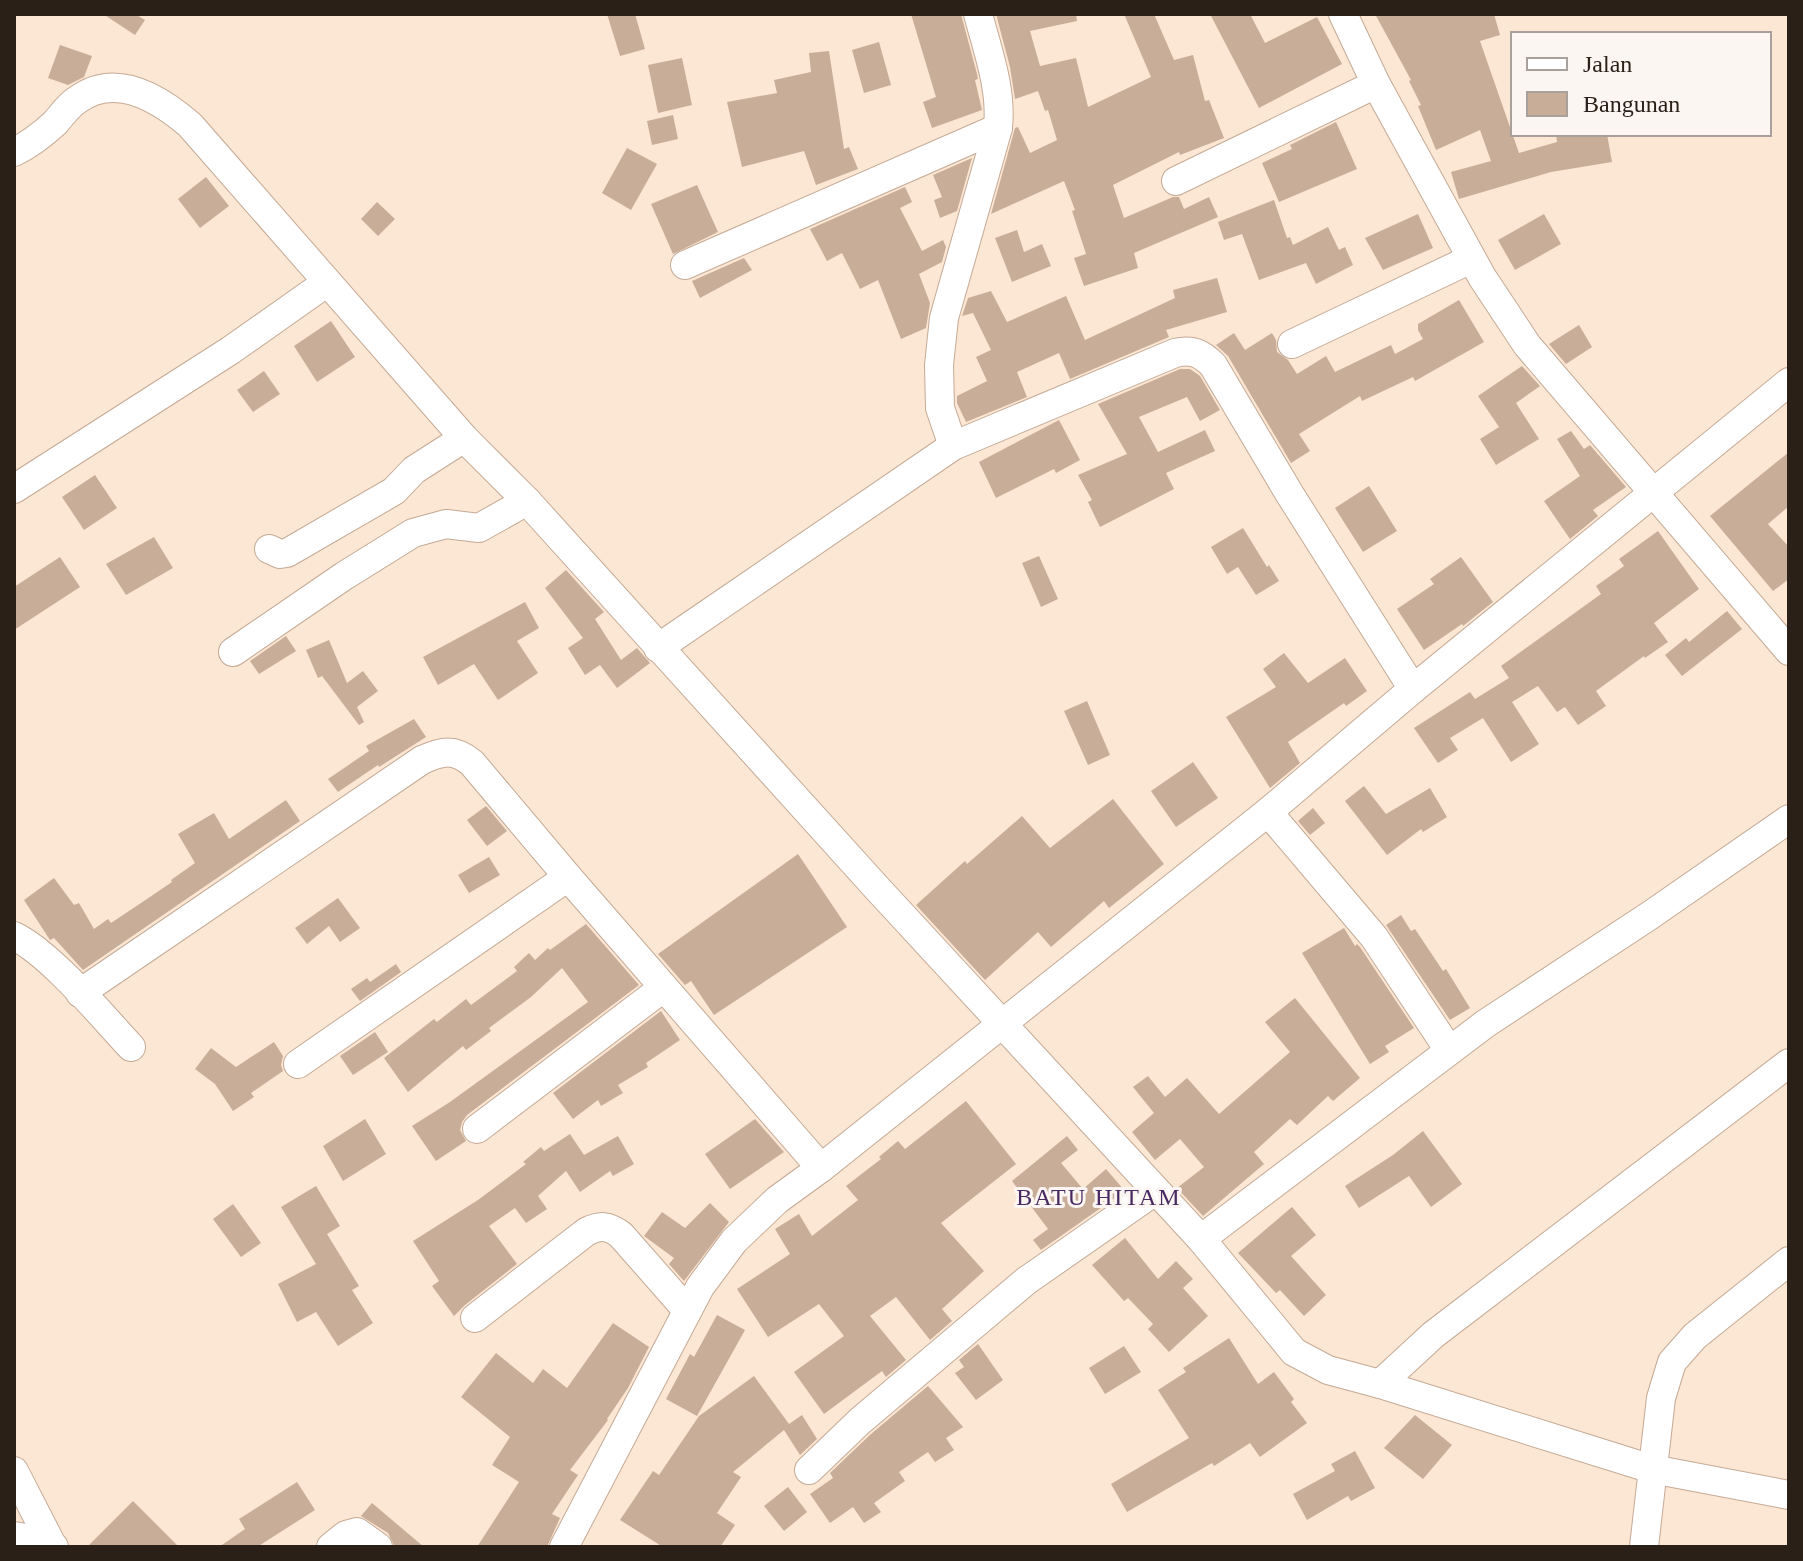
<svg xmlns="http://www.w3.org/2000/svg" width="1803" height="1561" font-family="Georgia,serif">
	<rect width="100%" height="100%" fill="#fce6d4"/>
	<!-- building -->
	<g fill="#c8ae99">
		<path d="M103,14H135L145,20L135,35Z"/>
		<path d="M607,14H635L645,49L620,56Z"/>
		<path d="M911,14H961L977,74L978,79L975,80L982,110L932,128L923,102L936,97Z"/>
		<path d="M996,14H1076L1077,21L1030,31L1040,66L1076,58L1088,107L1151,77L1124,14H1154L1174,60L1193,55L1205,101L1209,100L1224,138L1180,155L1179,152L1113,185L1124,218L1173,197H1179L1184,209L1209,197L1218,217L1134,253L1138,268L1084,286L1074,258L1086,254L1072,211L1075,210L1064,181L991,214L1015,128L1018,127L1030,153L1057,140L1048,110L1045,111L1038,91L1015,99L1010,67Z"/>
		<path d="M1210,14H1250L1265,43L1317,17L1342,64L1259,108Z"/>
		<path d="M1375,14H1494L1500,35L1480,41L1519,153L1557,142L1556,134H1607L1612,162L1551,172L1459,199L1451,172L1491,161L1480,130L1436,150L1418,106L1421,105L1409,81L1411,80Z"/>
		<path d="M879,42L891,85L864,93L852,50Z"/>
		<path d="M60,45L92,56L84,77L68,85L48,78Z"/>
		<path d="M829,51L844,149L849,147L858,169L816,185L804,151L742,167L727,102L777,93L774,80L811,72L809,53Z"/>
		<path d="M682,58L692,105L658,113L648,65Z"/>
		<path d="M673,115L678,139L652,145L647,121Z"/>
		<path d="M1336,122L1357,169L1279,202L1262,163L1292,149L1290,145Z"/>
		<path d="M627,148L657,164L631,210L602,193Z"/>
		<path d="M972,158L957,211L940,218L934,200L942,197L933,175Z"/>
		<path d="M206,177L229,206L200,228L178,199Z"/>
		<path d="M697,185L718,232L673,254L651,204Z"/>
		<path d="M905,187L912,202L900,208L922,251L943,240L946,247L942,262L919,274L930,303L926,328L901,339L878,280L860,289L842,253L827,261L810,229Z"/>
		<path d="M1274,200L1287,238L1290,237L1293,245L1328,227L1339,250L1345,247L1353,265L1316,284L1306,263L1259,280L1242,234L1224,240L1218,222Z"/>
		<path d="M377,202L395,219L378,236L361,219Z"/>
		<path d="M1418,214L1433,248L1383,270L1365,238Z"/>
		<path d="M1544,214L1561,244L1515,270L1498,240Z"/>
		<path d="M1017,230L1024,252L1042,244L1051,266L1012,282L995,238Z"/>
		<path d="M744,258L752,270L700,298L692,281Z"/>
		<path d="M1217,278L1227,312L1166,330L1169,337L1070,379L1059,353L1017,372L1027,397L966,422L957,403V396L987,381L976,357L991,350L973,313L962,316L968,298L991,291L1007,322L1066,296L1085,340L1175,298L1173,290Z"/>
		<path d="M1459,300L1484,342L1415,381L1413,377L1362,401L1360,396L1299,434L1310,451L1291,463L1228,356L1216,345L1234,333L1245,350L1272,333L1276,340L1277,352L1288,360L1297,374L1326,356L1335,372L1391,345L1395,354L1423,339L1418,330V324Z"/>
		<path d="M331,321L355,357L317,382L294,346Z"/>
		<path d="M1579,325L1592,347L1566,364L1549,344Z"/>
		<path d="M1522,366L1540,386L1516,403L1539,439L1496,465L1480,439L1499,427L1478,396Z"/>
		<path d="M1180,369H1190L1200,376L1220,410L1200,421L1187,397L1139,417L1158,452L1205,430L1215,451L1166,473L1174,489L1100,527L1088,502L1092,500L1078,475L1127,454L1098,404Z"/>
		<path d="M264,371L280,394L253,412L237,390Z"/>
		<path d="M1059,420L1080,460L1056,473L1054,469L996,498L979,462Z"/>
		<path d="M1571,431L1584,449L1590,445L1626,487L1593,510L1598,516L1570,539L1544,501L1580,476L1557,439Z"/>
		<path d="M1789,452V506L1768,524L1789,547V579L1773,591L1710,516Z"/>
		<path d="M95,475L117,508L84,530L62,497Z"/>
		<path d="M1369,486L1397,531L1363,552L1335,508Z"/>
		<path d="M1243,528L1267,567L1269,565L1279,581L1256,595L1238,567L1227,574L1211,547Z"/>
		<path d="M1658,531L1699,589L1654,623L1668,642L1645,658L1644,656L1596,691L1606,706L1578,725L1565,707L1557,712L1538,686L1512,702L1539,744L1511,762L1483,718L1450,738L1458,750L1438,763L1414,728L1470,692L1475,699L1509,678L1501,666L1601,594L1596,586L1624,566L1619,559Z"/>
		<path d="M154,537L173,568L126,595L106,564Z"/>
		<path d="M1039,556L1058,599L1041,607L1022,563Z"/>
		<path d="M60,557L80,587L14,630V587Z"/>
		<path d="M1461,557L1493,602L1463,626L1462,624L1424,650L1397,609L1434,584L1430,579Z"/>
		<path d="M566,570L604,612L595,619L621,660L637,648L650,663L617,688L600,665L585,675L568,648L583,638L545,588Z"/>
		<path d="M525,602L539,628L517,641L538,673L498,700L474,664L438,685L423,657Z"/>
		<path d="M1727,611L1742,629L1682,676L1665,655L1686,638L1689,642Z"/>
		<path d="M286,636L296,651L259,674L250,661Z"/>
		<path d="M329,640L347,683L363,671L378,691L357,707L364,722L359,725L322,676L318,678L306,650Z"/>
		<path d="M1284,653L1308,683L1345,658L1367,691L1346,706L1344,703L1288,742L1300,763L1270,788L1226,717L1276,687L1263,669Z"/>
		<path d="M1087,701L1110,755L1088,765L1064,711Z"/>
		<path d="M414,719L426,737L379,767L378,765L338,792L328,779L369,751L366,746Z"/>
		<path d="M1193,762L1218,798L1176,827L1151,791Z"/>
		<path d="M1364,786L1386,814L1430,788L1447,817L1423,832L1421,829L1387,855L1345,801Z"/>
		<path d="M1113,799L1164,864L1109,908L1104,901L1051,947L1038,932L985,980L916,905L965,861L967,864L1022,816L1050,848Z"/>
		<path d="M286,800L300,821L83,970L54,938L50,940L24,900L54,878L74,905L79,903L94,929L108,919L111,923L138,905L172,882L171,880L195,863L178,834L214,813L229,839Z"/>
		<path d="M486,806L507,831L487,846L467,820Z"/>
		<path d="M1313,808L1325,823L1310,835L1298,821Z"/>
		<path d="M798,854L847,927L714,1015L691,981L685,985L658,954Z"/>
		<path d="M489,857L500,875L469,893L458,875Z"/>
		<path d="M338,898L360,928L340,942L329,926L307,944L295,928Z"/>
		<path d="M1401,915L1411,931L1415,929L1443,971L1446,969L1470,1008L1450,1020L1386,925Z"/>
		<path d="M586,924L639,985L467,1115L462,1122L460,1130L466,1141L436,1161L412,1126L450,1102L588,1002L562,968L531,997L489,1028L491,1031L466,1050L463,1046L408,1092L384,1058L434,1019L437,1022L466,999L471,1005L517,971L514,967L529,953L535,960L548,948L550,950Z"/>
		<path d="M1344,928L1355,946L1357,944L1360,947L1414,1028L1385,1046L1389,1052L1370,1064L1302,953Z"/>
		<path d="M396,964L401,972L360,1001L351,989L367,978L370,982Z"/>
		<path d="M1295,998L1360,1078L1333,1101L1328,1096L1297,1125L1290,1119L1254,1152L1264,1164L1203,1216L1177,1188L1204,1167L1180,1139L1155,1160L1132,1132L1154,1113L1133,1087L1148,1076L1165,1097L1187,1078L1219,1114L1290,1052L1265,1022Z"/>
		<path d="M661,1011L680,1040L646,1063L648,1067L618,1085L623,1093L601,1106L598,1100L573,1119L553,1093Z"/>
		<path d="M375,1032L388,1052L353,1075L340,1056Z"/>
		<path d="M274,1042L283,1056L281,1065L283,1071L251,1093L254,1097L233,1111L215,1084L195,1069L211,1048L236,1067Z"/>
		<path d="M966,1101L1016,1164L941,1223L984,1271L942,1309L952,1321L930,1340L896,1297L870,1316L906,1360L886,1377L882,1371L824,1414L794,1372L844,1336L819,1304L768,1337L737,1289L790,1254L775,1229L799,1214L812,1236L858,1200L846,1186L881,1159L879,1157L898,1141L905,1149Z"/>
		<path d="M365,1119L386,1154L343,1181L323,1146Z"/>
		<path d="M755,1119L784,1152L730,1189L705,1154Z"/>
		<path d="M1423,1131L1462,1184L1431,1207L1409,1176L1359,1208L1345,1186L1393,1155Z"/>
		<path d="M570,1134L584,1155L618,1136L634,1164L613,1176L610,1171L580,1192L566,1171L538,1196L547,1209L526,1223L515,1208L489,1226L517,1264L465,1305L454,1316L432,1286L439,1281L413,1241L478,1200L526,1164L523,1162L541,1147L544,1151Z"/>
		<path d="M1067,1136L1078,1150L1061,1163L1083,1189L1106,1169L1125,1191L1041,1250L1033,1240L1048,1229L1012,1181Z"/>
		<path d="M316,1186L340,1226L327,1234L359,1286L352,1290L373,1323L338,1346L316,1312L297,1322L278,1284L316,1264L281,1207Z"/>
		<path d="M710,1203L729,1222L684,1281L669,1264L674,1258L644,1236L662,1212L685,1228Z"/>
		<path d="M233,1204L261,1243L241,1257L213,1219Z"/>
		<path d="M1292,1207L1316,1235L1291,1256L1326,1295L1304,1316L1280,1290L1276,1293L1238,1253Z"/>
		<path d="M1125,1238L1158,1279L1176,1261L1193,1279L1183,1288L1208,1316L1169,1352L1148,1329L1153,1324L1128,1298L1124,1301L1092,1265Z"/>
		<path d="M717,1315L745,1330L697,1416L666,1399L690,1354L694,1357Z"/>
		<path d="M613,1323L649,1347L628,1388L607,1419L608,1420L570,1470L578,1475L552,1514L560,1518L547,1547H477L519,1482L492,1465L510,1437L461,1397L496,1353L533,1383L543,1369L567,1388Z"/>
		<path d="M1229,1338L1258,1384L1274,1372L1294,1399L1291,1402L1307,1423L1260,1457L1250,1443L1214,1466L1212,1463L1127,1512L1111,1484L1189,1438L1158,1390L1186,1372L1183,1368Z"/>
		<path d="M978,1344L1003,1380L976,1400L955,1373L964,1367L959,1360Z"/>
		<path d="M1124,1346L1141,1372L1105,1394L1089,1368Z"/>
		<path d="M754,1376L789,1424L802,1415L817,1439L800,1455L784,1430L733,1472L741,1477L717,1513L735,1525L720,1547H663L620,1520L653,1471L659,1475L699,1416Z"/>
		<path d="M928,1386L963,1427L946,1438L954,1450L935,1462L928,1452L899,1472L905,1481L874,1503L881,1512L864,1523L853,1507L830,1523L810,1494L833,1478L830,1473L871,1434Z"/>
		<path d="M1415,1415L1452,1445L1423,1479L1384,1448Z"/>
		<path d="M1355,1451L1375,1488L1351,1501L1348,1496L1307,1520L1293,1494L1335,1471L1331,1464Z"/>
		<path d="M297,1482L315,1510L257,1547H219L245,1529L239,1519Z"/>
		<path d="M788,1487L807,1512L784,1531L764,1506Z"/>
		<path d="M133,1501L179,1547H87Z"/>
		<path d="M372,1503L424,1547H395L388,1533L361,1516Z"/>
	</g>
	<g fill="none" stroke-linecap="round" stroke-linejoin="round">
		<defs>
			<g id="minor">
				<path d="M978,14C988,52 1002,89 998,128L944,318L939,365L940,408L953,446L1175,353C1192,349 1201,353 1213,365L1289,493L1413,689"/>
				<path d="M1343,14L1376,84L1482,277L1527,345L1789,651"/>
				<path d="M14,152C29,145 43,134 55,123C62,115 68,106 77,100C116,71 160,99 190,125L464,438L527,501L876,887L1201,1239L1294,1352L1328,1370L1380,1384L1652,1469L1789,1495"/>
				<path d="M1176,181L1376,84"/>
				<path d="M685,265L998,128"/>
				<path d="M1292,344L1471,259"/>
				<path d="M14,489L231,350L326,283"/>
				<path d="M269,549L280,554L287,553L394,491L414,470L464,438"/>
				<path d="M658,648L953,446"/>
				<path d="M233,652L344,576L413,533L446,524L479,528L527,501"/>
				<path d="M1268,812L1374,937L1449,1050"/>
				<path d="M14,936C51,954 101,1015 131,1047"/>
				<path d="M80,993L422,760C442,751 454,748 472,763L568,877L821,1168"/>
				<path d="M298,1064L568,877"/>
				<path d="M477,1129L663,988"/>
				<path d="M1201,1239L1485,1024L1649,916L1789,819"/>
				<path d="M475,1318L586,1232C600,1225 608,1225 621,1235L686,1309"/>
				<path d="M1380,1384L1433,1335L1789,1063"/>
				<path d="M809,1470L860,1421L1026,1281L1155,1191"/>
				<path d="M14,1471L52,1545"/>
				<path d="M14,1536L40,1540L54,1547"/>
				<path d="M331,1547L346,1535L357,1532L378,1547"/>
				<path d="M564,1547L700,1287L734,1241L777,1200L821,1168L1268,812L1413,689L1789,382"/>
				<path d="M1644,1547L1661,1398L1672,1362L1695,1336L1789,1261"/>
			</g>
		</defs>
		<!-- minor casing -->
		<use href="#minor" stroke="#c4aa95" stroke-width="30"/>
		<!-- minor -->
		<use href="#minor" stroke="#fff" stroke-width="28"/>
	</g>
	<g text-anchor="middle" stroke-width="6" stroke-linejoin="round" paint-order="stroke">
		<!-- quarter labels -->
		<g font-size="24" letter-spacing="2" fill="#482961" stroke="#fcf6f2">
			<text x="1099" y="1205">BATU HITAM</text>
		</g>
	</g>
	<!-- border -->
	<rect width="1803" height="1561" fill="none" stroke="#2a2018" stroke-width="32"/>
	<!-- legend -->
	<rect x="1511" y="32" width="260" height="104" fill="#fcf6f2" stroke="#a8a09b" stroke-width="2"/>
	<rect x="1527" y="58" width="40" height="12" fill="#ffffff" stroke="#a8a09b" stroke-width="2"/>
	<text x="1583" y="72" font-size="24" fill="#2a2018">Jalan</text>
	<rect x="1527" y="92" width="40" height="24" fill="#c8ae99" stroke="#a8a09b" stroke-width="2"/>
	<text x="1583" y="112" font-size="24" fill="#2a2018">Bangunan</text>
</svg>
